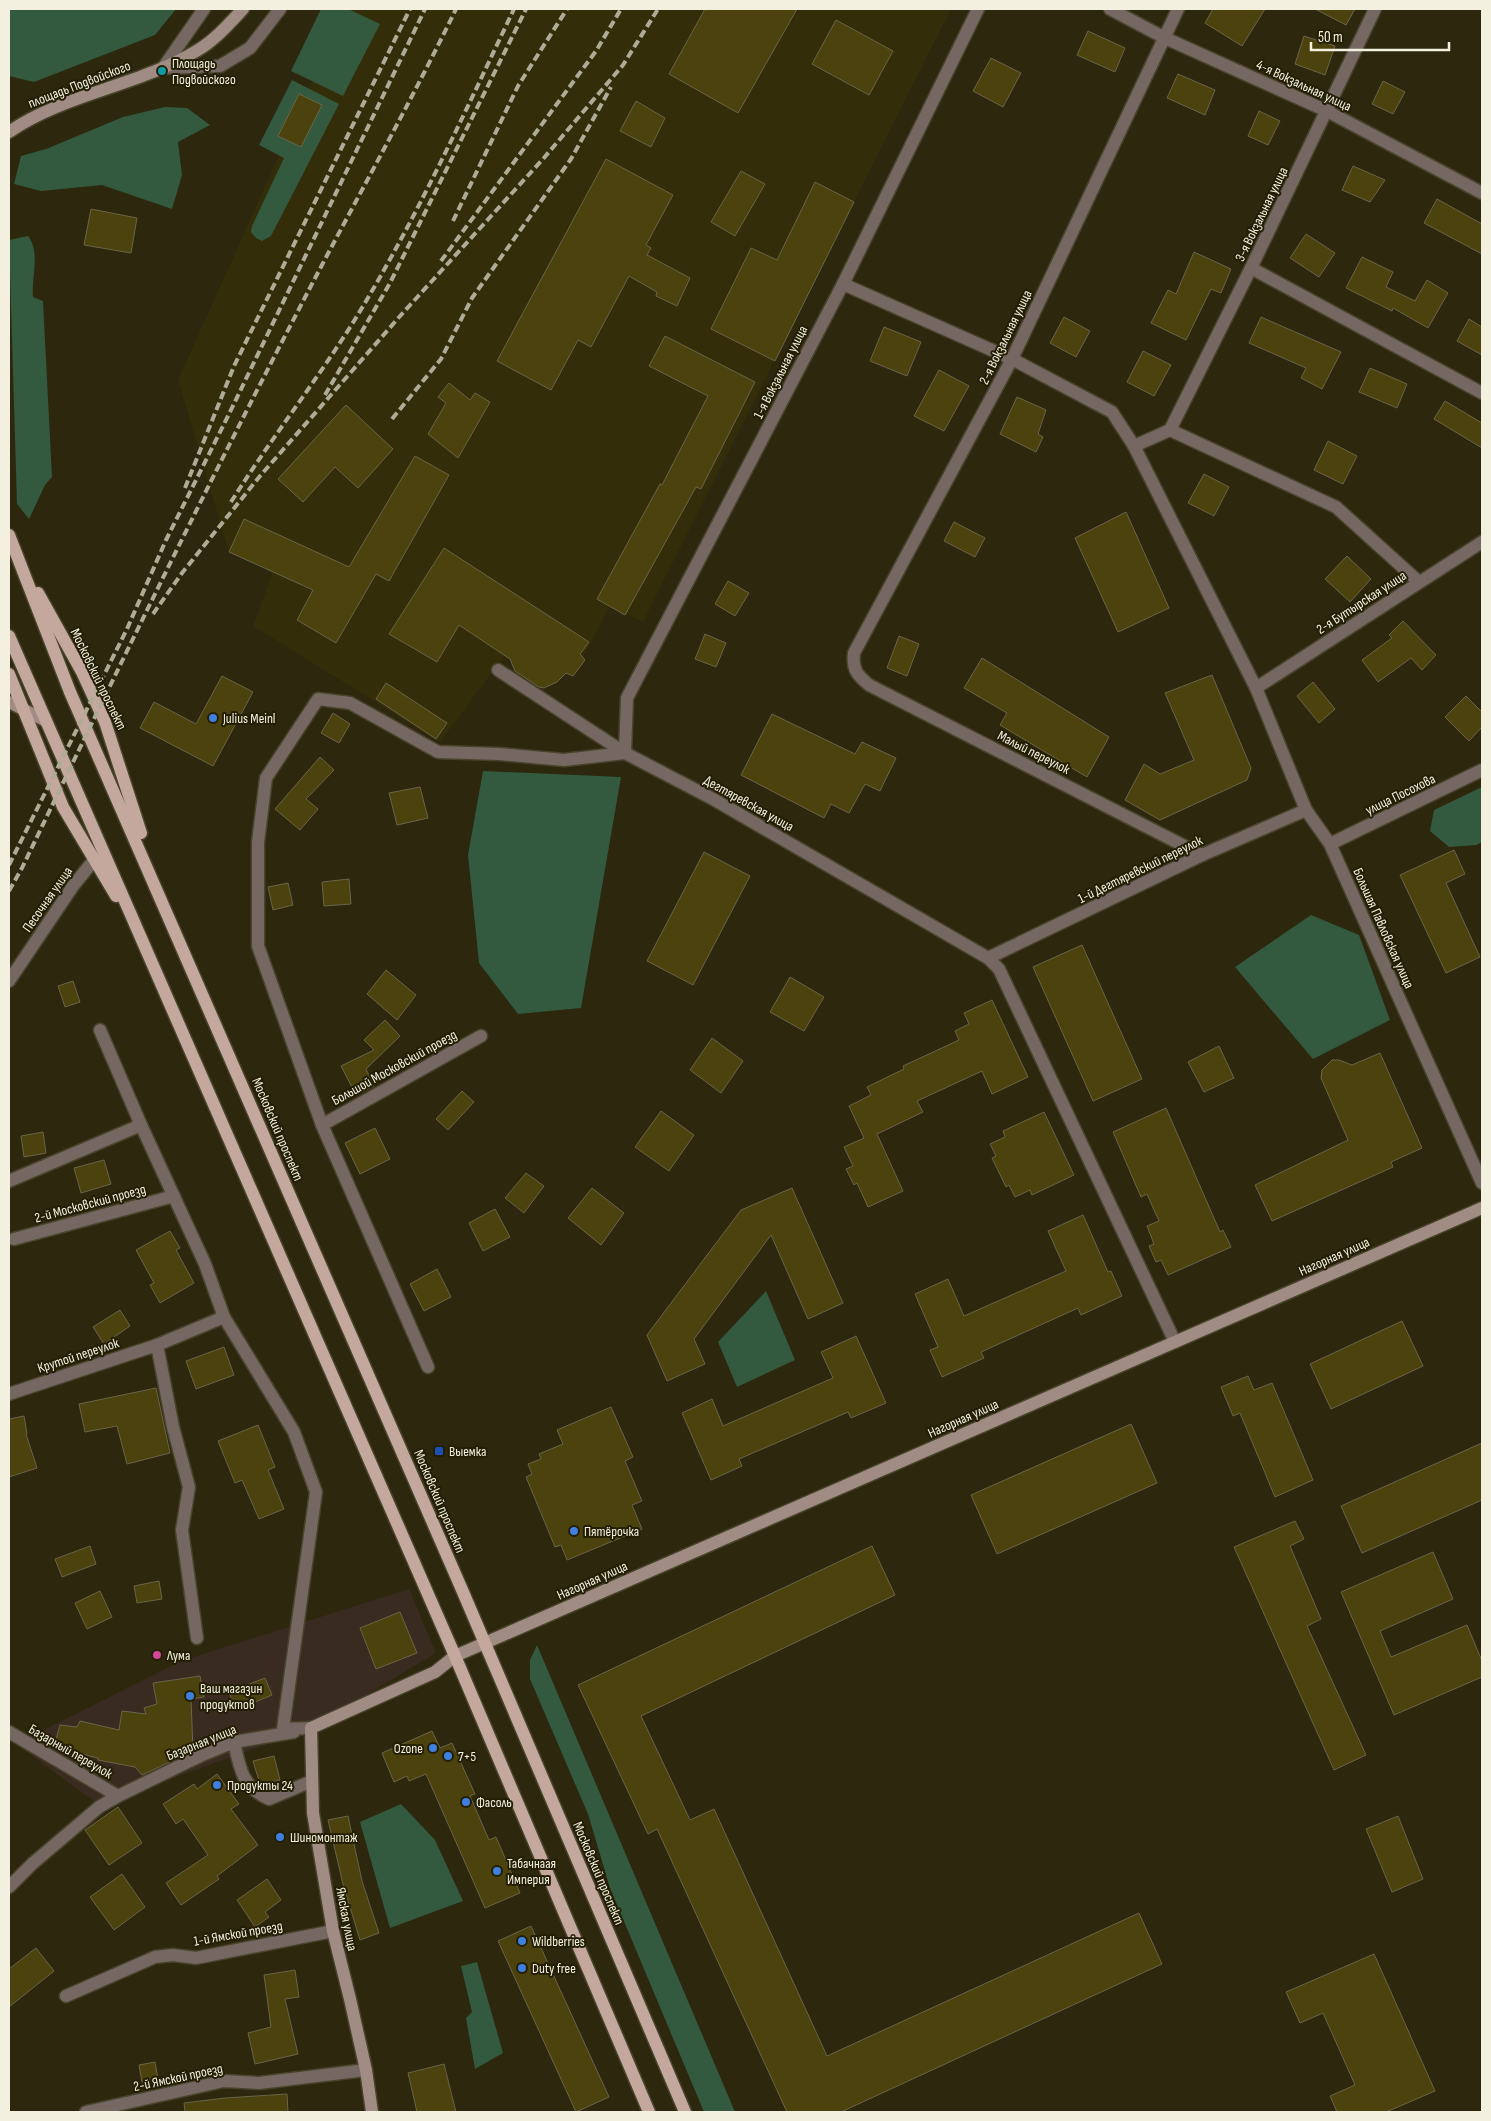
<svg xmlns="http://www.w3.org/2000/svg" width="1491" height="2121" font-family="'Sofia Sans Condensed',sans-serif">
	<rect width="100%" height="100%" fill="#2c270d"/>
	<!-- commercial -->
	<path fill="#3a2b20" d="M409,1589L436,1653L311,1728L99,1805L16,1744L181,1661Z"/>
	<!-- built -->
	<path fill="#342d0a" d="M345,9H951L643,622L610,606L573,676L505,655L440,742L253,626L273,572L229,552L178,380Z"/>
	<!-- green -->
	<g fill="#33593e">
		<path d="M9,9H176L155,35L34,82L9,76Z"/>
		<path d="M321,9H348L380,24L343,96L291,71Z"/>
		<path d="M292,80L339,104L271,236L262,241L256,238L251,232L252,226L284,158L259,145Z"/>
		<path d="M165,107L187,108L210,125L178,142L182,175L172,209L102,185L41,191L14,184L21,156L46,149L123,117Z"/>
		<path d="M28,236C41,252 31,278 33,297L43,301L52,477L45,485L29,519L17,504L9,240Z"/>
		<path d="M483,771L621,777L581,1008L518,1014L479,963L468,855Z"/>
		<path d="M1482,787V842L1476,845L1449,847L1430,831L1434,810Z"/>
		<path d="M1311,915L1359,935L1390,1020L1313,1059L1235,967Z"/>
		<path d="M766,1291L795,1360L737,1387L718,1342Z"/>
		<path d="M537,1645L735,2112H704L610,1888L588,1814L530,1679V1660Z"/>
		<path d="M401,1804L435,1840L463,1901L390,1928L360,1822Z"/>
		<path d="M477,1962L503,2053L475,2069L466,2018L472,2012L461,1966Z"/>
	</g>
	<!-- building -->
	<g fill="#4b420e" stroke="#6a6549">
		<path d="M705,9H797L738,113L669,74Z"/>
		<path d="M1213,9H1265L1242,46L1205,23Z"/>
		<path d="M1315,9H1355L1346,25Z"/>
		<path d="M836,20L893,51L869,95L812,64Z"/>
		<path d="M1088,31L1125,48L1115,72L1077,55Z"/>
		<path d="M1304,36L1335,46L1325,75L1295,64Z"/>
		<path d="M991,58L1021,73L1003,107L973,91Z"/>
		<path d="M1178,74L1215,90L1205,115L1167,98Z"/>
		<path d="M1383,81L1405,92L1393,114L1372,104Z"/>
		<path d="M299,94L322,105L301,147L278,136Z"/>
		<path d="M636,101L665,118L651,147L620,131Z"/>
		<path d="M1259,111L1280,121L1268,145L1248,136Z"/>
		<path d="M606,159L673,195L646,245L651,248L647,255L690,278L677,306L656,296L657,292L629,276L591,347L578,340L551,390L497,361Z"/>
		<path d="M1353,166L1385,180L1370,202L1342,190Z"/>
		<path d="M741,171L765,184L735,236L711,222Z"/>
		<path d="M815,182L854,202L775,361L711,329L751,248L777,260Z"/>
		<path d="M1437,199L1482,224V254L1424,223Z"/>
		<path d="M91,209L137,218L131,253L84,245Z"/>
		<path d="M1306,234L1335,253L1319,277L1290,258Z"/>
		<path d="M1194,252L1231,269L1221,293L1211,289L1186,340L1151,323L1168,290L1176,294Z"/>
		<path d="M1362,257L1393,272L1386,287L1415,301L1427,280L1448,293L1428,328L1393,308L1392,311L1346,288Z"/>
		<path d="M1064,317L1090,331L1076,357L1050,343Z"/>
		<path d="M1261,317L1341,352L1322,389L1301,378L1306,368L1249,343Z"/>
		<path d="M1469,319L1482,327V355L1457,341Z"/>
		<path d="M884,327L921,342L907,376L870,361Z"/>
		<path d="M665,336L755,382L701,489L696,487L625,615L597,599L660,484L662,485L708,396L649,366Z"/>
		<path d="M1143,351L1171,365L1154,396L1127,382Z"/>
		<path d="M1370,368L1407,384L1397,408L1359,392Z"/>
		<path d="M939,370L969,386L944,431L914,416Z"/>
		<path d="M449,383L470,400L475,393L490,402L458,458L428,434L446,403L438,397Z"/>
		<path d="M1017,397L1046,410L1038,434L1043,437L1036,452L1000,434Z"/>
		<path d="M1445,401L1482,423V448L1434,419Z"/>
		<path d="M346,405L393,449L358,488L335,467L303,502L278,479Z"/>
		<path d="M1328,441L1357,456L1343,484L1314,470Z"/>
		<path d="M415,456L449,475L389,581L376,574L336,643L297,620L313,590L229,552L244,519L349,567Z"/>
		<path d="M1204,474L1229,487L1214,516L1188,503Z"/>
		<path d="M1126,512L1169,608L1118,632L1075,538Z"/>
		<path d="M954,522L985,538L975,557L944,541Z"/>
		<path d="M444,548L589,642L580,654L585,660L573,676L566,673L557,682L544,688L539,687L515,671L510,659L459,625L437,662L389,634Z"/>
		<path d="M1347,556L1371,579L1350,602L1325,579Z"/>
		<path d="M728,581L749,593L735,616L715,604Z"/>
		<path d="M1403,621L1436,655L1422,670L1411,658L1378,682L1362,660L1392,638L1389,635Z"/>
		<path d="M705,634L726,643L716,667L695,659Z"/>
		<path d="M899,636L919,644L907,676L887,668Z"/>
		<path d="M982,658L1109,737L1087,777L1000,725L1007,713L964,688Z"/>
		<path d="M1212,675L1251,768L1247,780L1160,820L1125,800L1144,764L1160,774L1194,760L1165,693Z"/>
		<path d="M222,676L253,692L213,766L140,728L154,702L196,724Z"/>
		<path d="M1313,682L1335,709L1319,723L1297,696Z"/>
		<path d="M386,683L447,723L436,739L376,699Z"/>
		<path d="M1466,696L1482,712V727L1469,741L1445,717Z"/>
		<path d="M333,713L350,724L339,743L321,733Z"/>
		<path d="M772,714L855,754L862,742L896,758L880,791L865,784L849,813L831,804L824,818L741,775Z"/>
		<path d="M320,757L334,770L306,799L318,809L300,830L275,809Z"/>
		<path d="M420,787L428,818L397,825L389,793Z"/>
		<path d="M1454,850L1465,874L1446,883L1480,957L1446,973L1400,875Z"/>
		<path d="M704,852L750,876L693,985L647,961Z"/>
		<path d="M349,879L351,904L324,906L322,882Z"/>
		<path d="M288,883L293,905L273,910L268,887Z"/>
		<path d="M1082,945L1142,1079L1093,1101L1033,967Z"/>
		<path d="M386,970L416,995L397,1020L367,994Z"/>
		<path d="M790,977L824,997L804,1031L770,1012Z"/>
		<path d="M73,981L80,1002L65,1007L58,986Z"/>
		<path d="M992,1000L1028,1077L992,1094L982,1071L917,1101L923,1112L877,1134L903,1191L868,1207L857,1183L854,1185L846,1169L853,1166L844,1147L864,1138L849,1106L871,1095L867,1087L904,1069L903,1066L959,1040L955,1031L969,1024L964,1013Z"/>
		<path d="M385,1020L400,1036L366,1069L374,1086L356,1095L341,1066L374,1050L364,1040Z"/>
		<path d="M712,1038L743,1061L721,1093L690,1070Z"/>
		<path d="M1219,1046L1234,1078L1204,1092L1188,1062Z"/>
		<path d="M1380,1053L1422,1148L1391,1162L1393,1167L1272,1221L1255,1185L1348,1140L1321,1078L1322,1070L1332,1060H1339L1352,1065Z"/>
		<path d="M462,1091L474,1102L448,1130L436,1119Z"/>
		<path d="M1166,1108L1220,1232L1223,1230L1231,1247L1168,1275L1161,1260L1156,1262L1149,1246L1154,1244L1147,1226L1159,1221L1147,1194L1141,1197L1113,1132Z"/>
		<path d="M661,1111L694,1135L669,1171L635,1147Z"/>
		<path d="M1044,1112L1074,1175L1032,1195L1030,1190L1015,1197L1009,1185L1006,1187L992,1158L996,1156L990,1144L1005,1137L1003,1131Z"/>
		<path d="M375,1128L390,1159L360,1174L345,1143Z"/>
		<path d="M43,1132L46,1153L24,1157L21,1136Z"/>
		<path d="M104,1160L111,1184L81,1193L74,1168Z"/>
		<path d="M526,1173L544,1186L524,1213L505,1198Z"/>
		<path d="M592,1188L624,1213L601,1245L568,1218Z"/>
		<path d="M792,1188L843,1303L808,1319L771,1235L694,1339L705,1364L667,1381L647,1335L741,1210Z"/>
		<path d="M495,1209L510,1237L483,1251L469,1223Z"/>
		<path d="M1083,1215L1108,1272L1111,1271L1122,1296L1081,1315L1078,1308L981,1352L984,1358L942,1377L930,1350L938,1347L915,1294L948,1279L964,1316L1066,1271L1048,1231Z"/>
		<path d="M170,1231L180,1248L176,1250L194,1283L160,1303L150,1285L154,1283L136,1250Z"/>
		<path d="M437,1269L451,1297L424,1311L410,1284Z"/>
		<path d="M120,1310L130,1326L104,1344L93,1327Z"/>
		<path d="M1402,1321L1423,1366L1331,1409L1310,1364Z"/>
		<path d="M856,1336L886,1403L851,1418L848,1412L739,1459L742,1466L711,1480L682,1413L712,1399L723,1426L833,1378L821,1352Z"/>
		<path d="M224,1347L234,1375L196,1389L186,1361Z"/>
		<path d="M1248,1376L1254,1390L1272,1383L1313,1480L1275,1497L1240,1413L1233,1416L1221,1387Z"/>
		<path d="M156,1388L170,1453L127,1464L117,1426L85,1432L79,1404Z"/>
		<path d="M611,1407L633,1457L625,1461L642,1501L632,1505L642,1529L567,1560L561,1545L555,1547L526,1477L532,1474L528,1464L541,1459L539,1454L563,1444L557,1430Z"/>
		<path d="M24,1416L27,1434H26L37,1468L9,1477V1419Z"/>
		<path d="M1131,1424L1157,1483L997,1554L971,1495Z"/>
		<path d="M258,1425L275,1467L268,1470L284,1509L259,1519L242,1480L235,1483L218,1441Z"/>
		<path d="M1482,1443V1500L1362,1553L1341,1506Z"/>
		<path d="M1295,1521L1304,1539L1290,1546L1321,1619L1307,1626L1366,1755L1334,1770L1234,1547Z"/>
		<path d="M90,1546L96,1564L62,1577L55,1559Z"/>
		<path d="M872,1546L895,1595L641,1716L690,1820L714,1809L827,2056L1139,1913L1162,1964L841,2112H787L657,1829L648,1834L578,1685Z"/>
		<path d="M1433,1552L1453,1599L1380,1631L1391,1657L1467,1625L1482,1661V1677L1394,1715L1341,1592Z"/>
		<path d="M159,1581L162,1599L137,1603L134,1586Z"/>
		<path d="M100,1591L112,1617L87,1629L75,1603Z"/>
		<path d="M400,1612L417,1653L376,1669L360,1628Z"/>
		<path d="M200,1676L204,1697L191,1699L193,1751L142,1775L135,1767L98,1760V1758L54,1747L60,1725L77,1727L80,1721L119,1730L122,1711L146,1714L144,1708L157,1704L153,1683Z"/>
		<path d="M265,1678L272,1695L236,1710L229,1692Z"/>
		<path d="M432,1731L440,1748L452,1743L475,1794L470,1796L489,1840L496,1837L520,1893L485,1908L426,1774L409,1781L407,1776L394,1782L382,1753Z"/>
		<path d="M274,1756L280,1780L260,1784L253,1761Z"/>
		<path d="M217,1774L239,1804L231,1809L258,1845L217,1876L219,1879L181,1905L166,1883L208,1855L183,1819L176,1824L163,1804L194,1784L197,1789Z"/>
		<path d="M118,1807L142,1843L109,1865L85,1830Z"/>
		<path d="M348,1816L362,1881L379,1933L360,1940L343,1884L328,1820Z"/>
		<path d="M1398,1816L1423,1879L1392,1892L1366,1829Z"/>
		<path d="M122,1874L145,1907L114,1930L90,1897Z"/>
		<path d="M267,1879L281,1900L265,1912L269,1917L255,1927L237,1900Z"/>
		<path d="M531,1926L609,2097L576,2112L498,1941Z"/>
		<path d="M36,1948L54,1971L9,2007V1969Z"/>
		<path d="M1374,1954L1435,2091L1386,2112H1337L1330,2096L1355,2085L1323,2013L1300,2023L1286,1992Z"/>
		<path d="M295,1970L299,1997L285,1999L298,2054L255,2064L248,2033L271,2027L264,1975Z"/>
		<path d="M155,2062L158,2079L142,2082L139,2065Z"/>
		<path d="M444,2064L456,2112H417L408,2073Z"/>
		<path d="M287,2094L288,2112H185L184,2103L225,2098Z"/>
	</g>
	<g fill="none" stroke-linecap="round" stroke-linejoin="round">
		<defs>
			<g id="minor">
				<path d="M1110,9L1165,38L1327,111L1482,193"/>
				<path d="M1178,9L1012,359L854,653C852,669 857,675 869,685L1202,855"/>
				<path d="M1251,268L1482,393"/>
				<path d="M843,284L1012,359L1112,412L1134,446L1256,688L1306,810L1330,844L1482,1183"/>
				<path d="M1170,430L1251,268L1375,9"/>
				<path d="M1134,446L1170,430L1336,507L1419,582"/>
				<path d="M498,670L625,753L713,799L988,958L999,969L1175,1342"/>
				<path d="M1256,688L1482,542"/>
				<path d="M1330,844L1482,770"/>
				<path d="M988,958L1202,855L1306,810"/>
				<path d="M100,1030L141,1125L205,1264L224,1317L294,1432L316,1492L283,1729L311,1728"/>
				<path d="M322,1125L481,1036"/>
				<path d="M9,1181L141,1125"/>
				<path d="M14,1239L174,1196"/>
				<path d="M157,1345L173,1427L189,1487L182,1530L197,1638"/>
				<path d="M428,1367L322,1125L258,946V842L266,778L318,699L350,703L438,752L499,754L564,760L625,753L627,698L843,284L978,9"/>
				<path d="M9,1394L157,1345L224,1317"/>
				<path d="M9,1732L118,1796"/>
				<path d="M234,1742C240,1769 242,1787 269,1799L312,1781"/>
				<path d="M9,1887L32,1864L99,1807L118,1796L200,1756L234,1742L294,1732"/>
				<path d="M66,1996L155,1957L173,1955L196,1958L333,1931"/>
				<path d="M86,2112L224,2081L259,2083L366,2070"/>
			</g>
			<g id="tertiary">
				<path d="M163,68L220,66L250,48L280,9"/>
				<path d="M163,68L204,9"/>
				<path d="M9,981L73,886L94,860"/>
			</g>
			<g id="secondary">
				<path d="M9,132C66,93 139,86 198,50C215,40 229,24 243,9"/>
				<path d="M9,702L46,721"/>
				<path d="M372,2112L366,2070L350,1999L333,1931L313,1813L311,1728L435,1672L455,1656L1482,1208"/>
			</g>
			<g id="primary">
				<path d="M9,535L70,692L463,1592L685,2112"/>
				<path d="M38,593L82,672L105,722L141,833"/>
				<path d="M9,636L455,1656L649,2112"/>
				<path d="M9,674L63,807L116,896"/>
			</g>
		</defs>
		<!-- minor casing -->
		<use href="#minor" stroke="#48432b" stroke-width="15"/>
		<!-- tertiary casing -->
		<use href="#tertiary" stroke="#48432b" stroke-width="15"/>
		<!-- secondary casing -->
		<use href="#secondary" stroke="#48432b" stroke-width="15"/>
		<!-- primary casing -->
		<use href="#primary" stroke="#48432b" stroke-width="15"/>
		<!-- minor -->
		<use href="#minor" stroke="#756863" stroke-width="12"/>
		<!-- tertiary -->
		<use href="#tertiary" stroke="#756863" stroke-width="12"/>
		<!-- secondary -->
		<use href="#secondary" stroke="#a18c84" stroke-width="12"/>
		<!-- primary -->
		<use href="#primary" stroke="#c4a89e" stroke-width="12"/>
		<!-- rail -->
		<g stroke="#aeab97" stroke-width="4" stroke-dasharray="8 4" stroke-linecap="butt">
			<path d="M453,221L518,86L567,9"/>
			<path d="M441,261L596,51L621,9"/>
			<path d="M325,395L390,283L526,9"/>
			<path d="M392,419L441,359L472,298L571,159L611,87"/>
			<path d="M185,488L234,366L410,9"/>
			<path d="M231,502C270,440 315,383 354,321C415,222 464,114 514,9"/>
			<path d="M153,614L182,573L260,476L401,315L543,159L623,65L658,9"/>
			<path d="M9,865L127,629L166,540L229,414L425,9"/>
			<path d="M9,891L22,868C112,681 203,493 299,309C351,208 407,110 456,9"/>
		</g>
	</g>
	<!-- markers -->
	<circle fill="#0f9aa8" stroke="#231e04" stroke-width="2" cx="162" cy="71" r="5"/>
	<g fill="#3f7fe0" stroke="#231e04" stroke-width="2">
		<circle cx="213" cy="718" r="5"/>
		<circle cx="574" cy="1531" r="5"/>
		<circle cx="190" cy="1696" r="5"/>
		<circle cx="433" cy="1748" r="5"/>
		<circle cx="448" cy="1756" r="5"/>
		<circle cx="217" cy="1785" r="5"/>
		<circle cx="466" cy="1802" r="5"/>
		<circle cx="280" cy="1837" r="5"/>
		<circle cx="497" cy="1871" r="5"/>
		<circle cx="522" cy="1941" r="5"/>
		<circle cx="522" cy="1968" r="5"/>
	</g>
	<rect fill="#1a4fb4" stroke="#231e04" stroke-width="2" x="434" y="1446" width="10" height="10" rx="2.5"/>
	<circle fill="#d1479c" stroke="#231e04" stroke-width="2" cx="157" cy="1655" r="5"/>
	<g text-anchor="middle" stroke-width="4" stroke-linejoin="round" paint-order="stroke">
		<!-- poi labels -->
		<g font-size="14" fill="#f3f0e0" stroke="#231e04" text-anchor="start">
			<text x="172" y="68">Площадь<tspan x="172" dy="16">Подвойского</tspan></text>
			<text x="223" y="723">Julius Meinl</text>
			<text x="449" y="1456">Выемка</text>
			<text x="584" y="1536">Пятёрочка</text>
			<text x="167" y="1660">Лума</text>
			<text x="200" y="1693">Ваш магазин<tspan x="200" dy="16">продуктов</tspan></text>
			<text x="423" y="1753" text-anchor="end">Ozone</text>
			<text x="458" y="1761">7+5</text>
			<text x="227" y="1790">Продукты 24</text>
			<text x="476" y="1807">Фасоль</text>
			<text x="290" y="1842">Шиномонтаж</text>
			<text x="507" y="1868">Табачнаая<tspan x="507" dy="16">Империя</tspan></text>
			<text x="532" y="1946">Wildberries</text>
			<text x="532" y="1973">Duty free</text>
		</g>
		<!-- street labels -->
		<g font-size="14" fill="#f3f0e0" stroke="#231e04">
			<text transform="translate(79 84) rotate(-21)" y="5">площадь Подвойского</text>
			<text transform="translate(1304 85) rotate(25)" y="5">4-я Вокзальная улица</text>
			<text transform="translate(1261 214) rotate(-64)" y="5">3-я Вокзальная улица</text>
			<text transform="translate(1005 337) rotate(-64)" y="5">2-я Вокзальная улица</text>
			<text transform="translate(780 372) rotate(-63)" y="5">1-я Вокзальная улица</text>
			<text transform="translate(1361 602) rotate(-33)" y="5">2-я Бутырская улица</text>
			<text transform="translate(99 679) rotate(64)" y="5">Московский проспект</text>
			<text transform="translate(1034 752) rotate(27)" y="5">Малый переулок</text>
			<text transform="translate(1400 794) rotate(-26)" y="5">улица Посохова</text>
			<text transform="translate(749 803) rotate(29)" y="5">Дегтяревская улица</text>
			<text transform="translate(1140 869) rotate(-26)" y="5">1-й Дегтяревский переулок</text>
			<text transform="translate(47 899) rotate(-55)" y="5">Песочная улица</text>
			<text transform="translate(1384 928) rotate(66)" y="5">Большая Павловская улица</text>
			<text transform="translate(394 1067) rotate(-29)" y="5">Большой Московский проезд</text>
			<text transform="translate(278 1129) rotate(67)" y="5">Московский проспект</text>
			<text transform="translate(90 1203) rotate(-15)" y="5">2-й Московский проезд</text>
			<text transform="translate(1334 1256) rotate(-24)" y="5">Нагорная улица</text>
			<text transform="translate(78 1355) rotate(-18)" y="5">Крутой переулок</text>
			<text transform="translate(963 1418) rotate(-24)" y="5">Нагорная улица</text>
			<text transform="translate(440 1501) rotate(67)" y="5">Московский проспект</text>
			<text transform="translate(592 1580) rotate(-24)" y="5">Нагорная улица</text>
			<text transform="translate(201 1742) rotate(-22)" y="5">Базарная улица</text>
			<text transform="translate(71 1751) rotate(30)" y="5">Базарный переулок</text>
			<text transform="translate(599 1873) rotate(67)" y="5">Московский проспект</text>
			<text transform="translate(347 1919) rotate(79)" y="5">Ямская улица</text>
			<text transform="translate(238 1933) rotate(-10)" y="5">1-й Ямской проезд</text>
			<text transform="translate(178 2077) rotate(-12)" y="5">2-й Ямской проезд</text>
		</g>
	</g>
	<!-- border -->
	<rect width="1491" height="2121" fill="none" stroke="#f3f0e0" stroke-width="20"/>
	<!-- scale -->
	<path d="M1311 42v8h138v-8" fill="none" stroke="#f3f0e0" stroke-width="2.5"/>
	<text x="1318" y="42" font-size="15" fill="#f3f0e0" stroke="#231e04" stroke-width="4" paint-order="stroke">50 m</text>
</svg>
